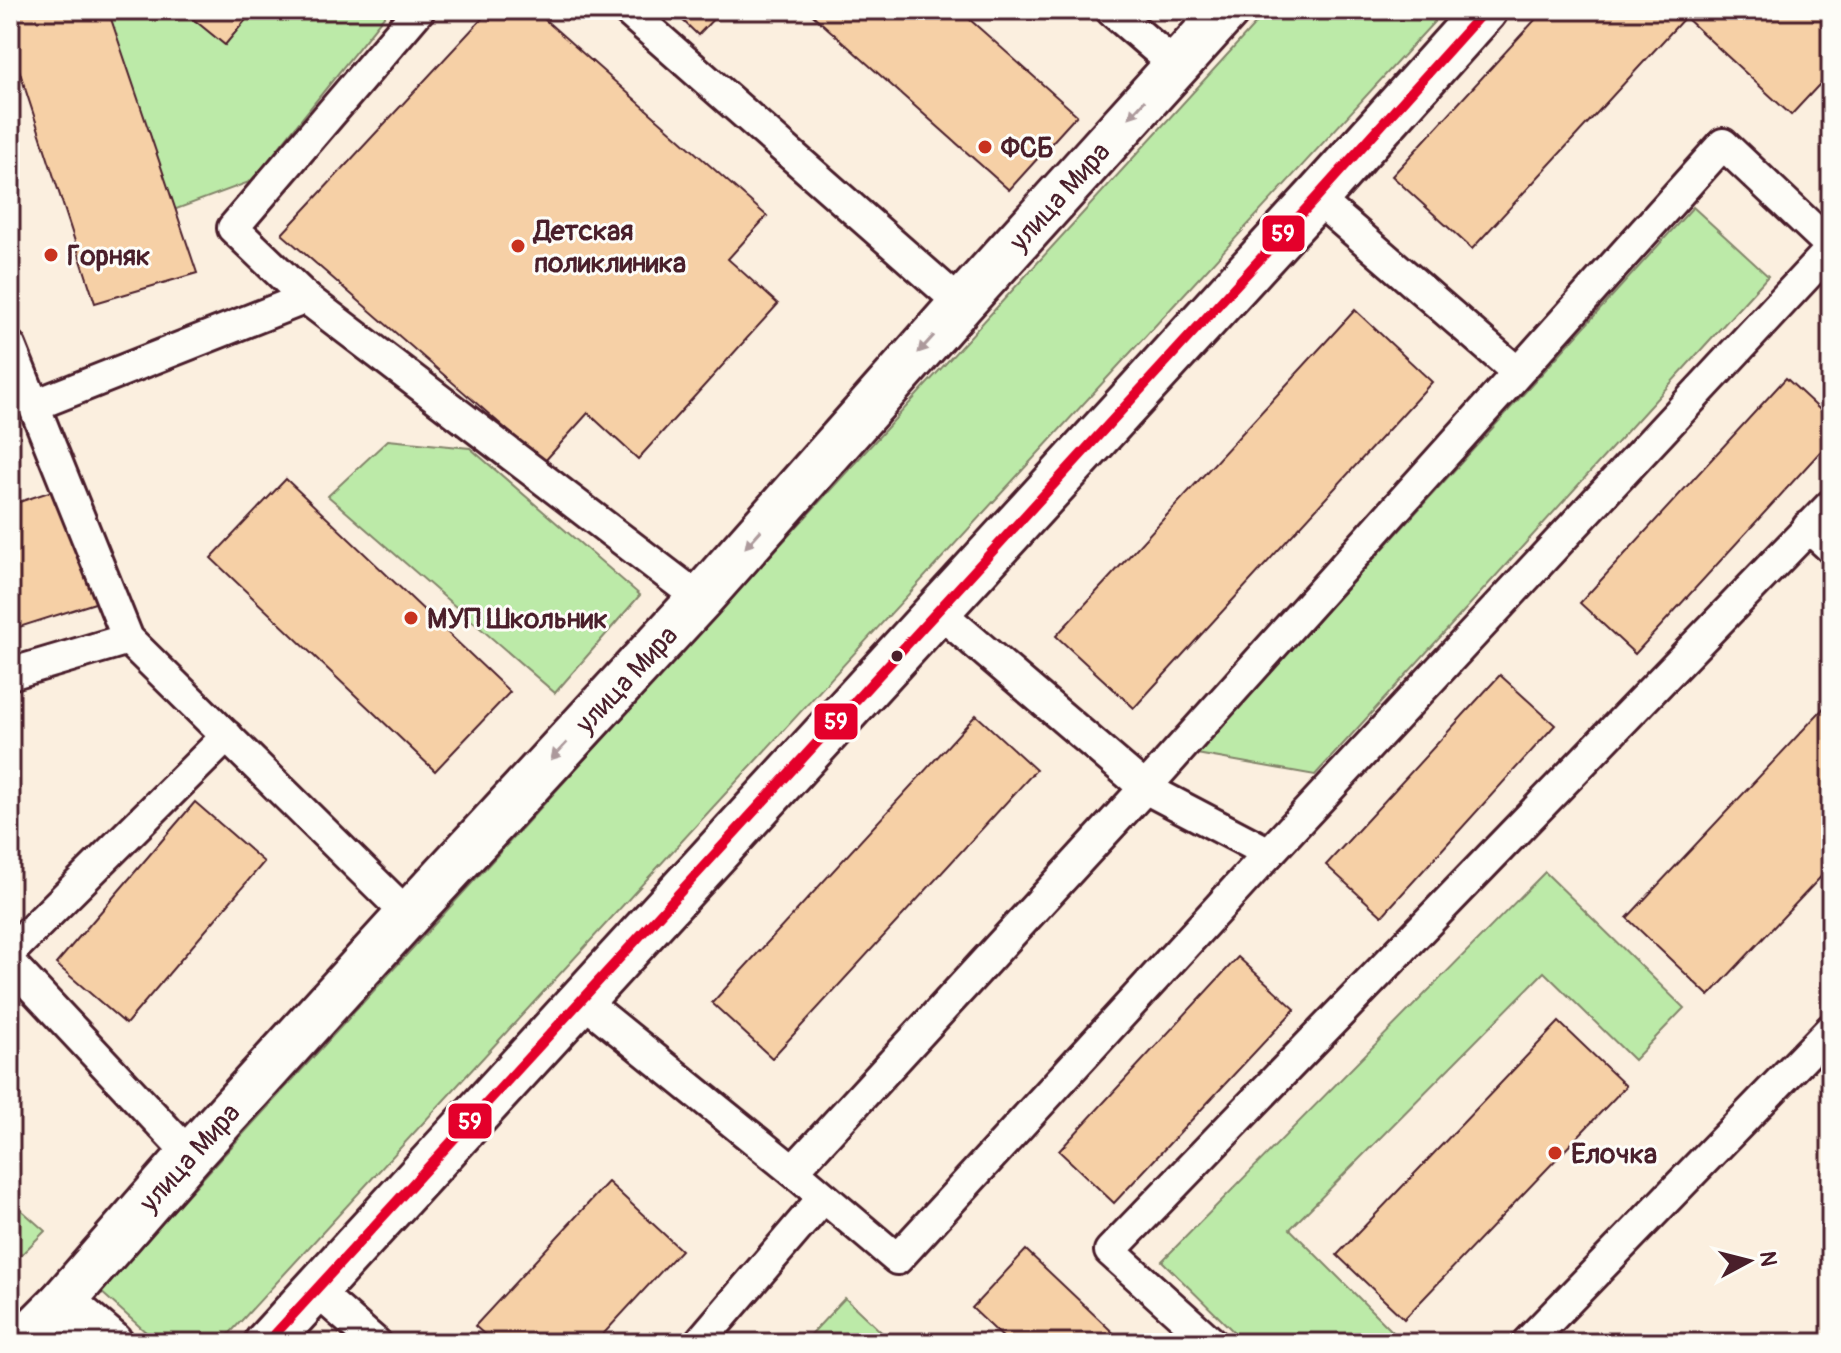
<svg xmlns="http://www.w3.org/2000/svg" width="1841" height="1353" font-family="Pangolin,sans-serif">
  <rect width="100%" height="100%" fill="#fbefdf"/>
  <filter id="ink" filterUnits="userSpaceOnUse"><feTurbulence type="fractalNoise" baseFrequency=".0125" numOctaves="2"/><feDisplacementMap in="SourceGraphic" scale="16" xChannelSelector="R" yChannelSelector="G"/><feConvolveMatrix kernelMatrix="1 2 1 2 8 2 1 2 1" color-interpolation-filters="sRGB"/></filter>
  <g filter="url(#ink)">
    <g fill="#bceaa8" stroke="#83846a" stroke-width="2">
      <polygon points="60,10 389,10 252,181 144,221"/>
      <polygon points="1268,10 1445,10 221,1343 158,1343 100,1291"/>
      <polygon points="1693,207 1768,276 1315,775 1197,754"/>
      <polygon points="388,440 470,448 640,595 555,693 328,496"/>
      <polygon points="1545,872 1684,1008 1634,1060 1544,972 1290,1229 1404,1343 1245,1343 1162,1261"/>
      <polygon points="10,1200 45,1231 10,1266"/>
      <polygon points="845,1298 893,1343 803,1343"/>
    </g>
    <g fill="#f6d0a6" stroke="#4a1f2b" stroke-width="2">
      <polygon points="10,10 108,10 197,273 95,303 10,42"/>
      <polygon points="182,10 254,10 225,45"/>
      <polygon points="490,10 534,10 767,216 728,259 778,304 638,459 588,413 544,462 282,234"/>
      <polygon points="672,10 722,10 698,35"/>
      <polygon points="807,10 959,10 1077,115 1009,190"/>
      <polygon points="1544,10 1831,10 1831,72 1791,115 1685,17 1472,249 1392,176"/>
      <polygon points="1355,310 1432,382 1134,708 1056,636"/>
      <polygon points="1786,378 1831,420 1831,440 1635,654 1580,603"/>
      <polygon points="286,479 510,692 435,771 211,558"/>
      <polygon points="61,488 98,602 10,630 10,505"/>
      <polygon points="1500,675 1555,725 1382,916 1326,865"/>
      <polygon points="1831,700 1831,866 1709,996 1627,918"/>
      <polygon points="976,715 1036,770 772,1058 712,1003"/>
      <polygon points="195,802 264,862 126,1024 56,964"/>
      <polygon points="1238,957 1295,1009 1114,1203 1059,1151"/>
      <polygon points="1559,1022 1626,1086 1404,1319 1337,1255"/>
      <polygon points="608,1182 681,1250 595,1343 494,1343 475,1326"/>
      <polygon points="1026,1250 1124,1343 1009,1343 972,1308"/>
    </g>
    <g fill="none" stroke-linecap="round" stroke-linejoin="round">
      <g stroke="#4a1f2b" stroke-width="36">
        <g id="lane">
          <polyline points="627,10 961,304"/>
          <polyline points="1111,10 1176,66"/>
          <polyline points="1316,198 1517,372"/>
          <polyline points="306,298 700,599"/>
          <polyline points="10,346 128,639 408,915"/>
          <polyline points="35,405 306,298 233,228 419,10"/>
          <polyline points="1808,527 1831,548"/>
          <polyline points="938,611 1145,788 1269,853"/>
          <polyline points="10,674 128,639"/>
          <polyline points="10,952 227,736"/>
          <polyline points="10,963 190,1155"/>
          <polyline points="582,1000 793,1171 897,1259 1269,853 1831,249"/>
          <polyline points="793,1171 1145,788 1723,144 1831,246"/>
          <polyline points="315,1290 376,1343"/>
          <polyline points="699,1343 823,1198"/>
          <polyline points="1212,1343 1110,1251 1831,505"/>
          <polyline points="1527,1343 1831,1029"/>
        </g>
      </g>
      <g stroke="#4a1f2b" stroke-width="50">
        <g id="secondary">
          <polyline points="62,1302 110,1343"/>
          <polyline points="21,1343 62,1302 190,1155 408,915 700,599 961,304 1227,10"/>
          <polyline points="267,1343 1316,198 1485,10"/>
        </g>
      </g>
      <use href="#lane" stroke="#fdfcf7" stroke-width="30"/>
      <use href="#secondary" stroke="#fdfcf7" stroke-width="44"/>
      <g stroke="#fdfcf7" stroke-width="16">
        <polyline id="bus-1" points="267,1343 1316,198 1485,10"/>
      </g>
      <use href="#bus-1" stroke="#e4002b" stroke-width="10"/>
    </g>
    <defs><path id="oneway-solid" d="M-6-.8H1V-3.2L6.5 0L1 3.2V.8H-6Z" transform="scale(2)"/></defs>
    <g fill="#ac999b">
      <use href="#oneway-solid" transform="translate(1137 109) rotate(132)"/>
      <use href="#oneway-solid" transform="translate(926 344) rotate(132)"/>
      <use href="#oneway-solid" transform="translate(753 539) rotate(132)"/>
      <use href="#oneway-solid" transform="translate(559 751) rotate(133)"/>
    </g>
  </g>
  <g fill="#c8321e" stroke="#fdfcf7" stroke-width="3">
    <circle cx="985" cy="147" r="8"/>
    <circle cx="518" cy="246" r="8"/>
    <circle cx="51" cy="255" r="8"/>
    <circle cx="411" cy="618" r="8"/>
    <circle cx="1555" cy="1153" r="8"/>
  </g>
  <circle fill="#4a1f2b" stroke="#fdfcf7" stroke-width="3" cx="897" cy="656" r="7"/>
  <g text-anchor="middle" stroke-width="6" stroke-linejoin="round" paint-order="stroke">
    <g font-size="28" font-weight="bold" fill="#4a1f2b" stroke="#fdfcf7" text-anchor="start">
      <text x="1001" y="157">ФСБ</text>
      <text x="534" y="240">Детская<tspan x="534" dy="32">поликлиника</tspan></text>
      <text x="67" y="265">Горняк</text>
      <text x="427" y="628">МУП Школьник</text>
      <text x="1571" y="1163">Елочка</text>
    </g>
    <g font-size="28" fill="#4a1f2b" stroke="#fdfcf7">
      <text transform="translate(1059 196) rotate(-48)" y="10">улица Мира</text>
      <text transform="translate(626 679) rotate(-47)" y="10">улица Мира</text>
      <text transform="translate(189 1157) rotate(-48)" y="10">улица Мира</text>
    </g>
  </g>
  <g stroke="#fdfcf7" stroke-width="3">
    <rect x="1261" y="214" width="45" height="39" rx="8" fill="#e4002b"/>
    <rect x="813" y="702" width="46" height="39" rx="8" fill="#e4002b"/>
    <rect x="447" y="1102" width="46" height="38" rx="8" fill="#e4002b"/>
  </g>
  <g font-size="22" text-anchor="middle" font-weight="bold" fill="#fff">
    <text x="1283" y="241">59</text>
    <text x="836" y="729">59</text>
    <text x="470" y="1129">59</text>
  </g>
  <rect width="1841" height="1353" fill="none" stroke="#fdfcf7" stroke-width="40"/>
  <rect x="20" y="20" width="1801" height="1313" fill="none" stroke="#4a1f2b" stroke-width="3" filter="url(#ink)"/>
  <g transform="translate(1749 1261) rotate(83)" stroke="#fdfcf7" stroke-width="6" paint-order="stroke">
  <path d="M0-6L14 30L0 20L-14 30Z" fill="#4a1f2b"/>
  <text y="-12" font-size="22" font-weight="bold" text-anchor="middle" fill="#4a1f2b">N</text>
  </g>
</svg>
